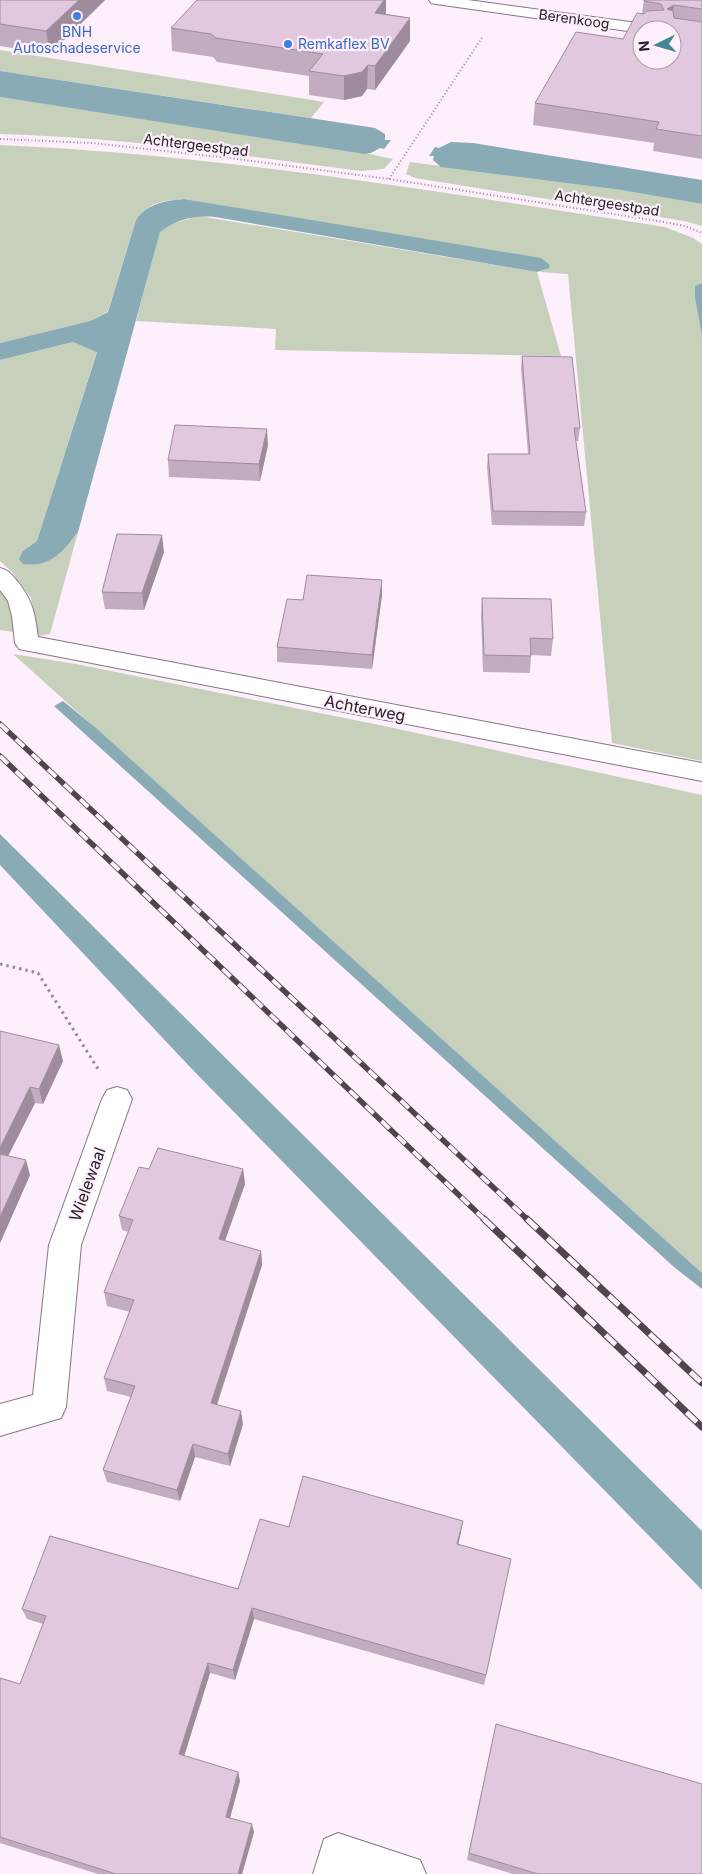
<svg xmlns="http://www.w3.org/2000/svg" width="702" height="1874" font-family="Inter,sans-serif">
  <rect width="100%" height="100%" fill="#feeffc"/>
  <g fill="#c7d0bb">
    <polygon points="0,50 306,99 324,102 311,118 0,71"/>
    <path d="M 0,97 L 365,153 L 393,159 L 384,169 L 361,171 C 241,155 121,137 0,134 Z"/>
    <path d="M 0,145 C 223,155 445,193 665,227 L 693,238 L 702,244 L 702,283 L 700,283 L 695,298 L 702,337 L 702,761 L 612,743 L 568,274 L 540,272 L 550,265 L 548,263 L 184,199 L 165,201 L 152,205 L 136,220 L 108,311 L 90,321 L 0,343 Z"/>
    <polygon points="410,162 621,190 702,204 702,226 684,221 415,178 406,174"/>
    <polygon points="199,216 537,272 561,356 275,350 276,329 136,321 160,231 171,224"/>
    <path d="M 73,342 L 97,351 L 37,541 L 23,551 L 23,564 C 50,568 63,552 78,532 L 50,634 L 39,636 L 31,598 L 12,572 L 0,561 L 0,360 Z"/>
    <polygon points="0,583 8,593 17,625 13,632 0,630"/>
    <polygon points="13,654 76,664 384,726 702,795 702,1273"/>
  </g>
  <g fill="#88abb6">
    <polygon points="0,71 375,128 385,134 385,140 391,140 384,149 380,148 371,153 365,154 0,97"/>
    <polygon points="451,142 473,143 702,180 702,204 621,190 441,167 433,160 434,156 429,156 435,147 439,148"/>
    <path d="M 184,199 L 541,258 L 550,265 L 549,268 L 537,272 L 215,217 C 194,215 177,219 160,232 L 78,532 C 63,552 50,568 23,564 L 19,559 L 23,551 L 37,541 L 97,352 L 73,342 L 0,360 L 0,343 L 90,321 L 108,312 L 136,220 C 148,203 165,201 184,199 Z"/>
    <polygon points="702,283 702,337 695,298 695,286"/>
    <polygon points="63,701 96,728 702,1273 702,1289 674,1267 54,706"/>
    <polygon points="0,834 702,1531 702,1590 190,1067 0,865"/>
  </g>
  <g fill="none" stroke-linecap="round" stroke-linejoin="round">
    <g stroke="#847782" stroke-width="2">
      <g id="minor">
        <polygon points="429,0 468,0 652,25 657,27 660,30 642,30 642,33 436,4 431,3"/>
        <path d="M 0,568 C 9,570 12,575 18,582 C 33,601 35,614 38,637 L 702,763 L 702,781 L 19,649 L 15,643 L 12,616 L 8,601 L 0,590 Z"/>
        <polygon points="117,1087 127,1090 132,1099 81,1245 66,1407 61,1418 0,1436 0,1404 33,1395 49,1245 102,1099 107,1090"/>
        <polygon points="338,1833 420,1860 426,1874 313,1874 324,1839"/>
      </g>
    </g>
    <g stroke="#978c95" stroke-width="2" stroke-dasharray="1 2.5" stroke-linecap="butt">
      <polyline points="0,139 92,143 229,158 389,179 664,222 685,226 702,233"/>
      <polyline points="389,179 483,36"/>
    </g>
    <polyline stroke="#978c95" stroke-width="3" stroke-dasharray="2.5 4" stroke-linecap="butt" points="0,964 38,973 98,1069"/>
    <use href="#minor" fill="#fff" fill-rule="evenodd"/>
    <g stroke="#4d464b" stroke-width="5.5">
      <g id="rail-far1">
        <polyline points="0,724 528,1220"/>
        <polyline points="0,756 485,1220"/>
      </g>
    </g>
    <g stroke="#4d464b" stroke-width="7">
      <g id="rail">
        <polyline points="484,1219 702,1427"/>
        <polyline points="527,1219 702,1383"/>
      </g>
    </g>
    <use href="#rail-far1" stroke="#feeffc" stroke-width="4" stroke-dasharray="11" stroke-linecap="butt"/>
    <use href="#rail" stroke="#feeffc" stroke-width="5" stroke-dasharray="14" stroke-linecap="butt"/>
  </g>
  <g fill="#c2acc0">
    <polygon points="0,0 105,0 50,54 0,46"/>
    <polygon points="644,0 702,0 702,159 653,151 654,143 533,125 535,103 623,39 642,13"/>
    <polygon points="386,14 410,18 410,41 375,90 367,89 362,96 344,100 309,95 309,76 217,62 213,57 172,51 171,28"/>
    <polygon points="522,356 580,428 578,441 576,441 586,512 584,526 492,525 487,467 488,454 528,454 521,369"/>
    <polygon points="268,445 260,481 169,477 168,460"/>
    <polygon points="164,552 144,610 105,609 102,592"/>
    <polygon points="382,580 382,595 372,669 277,662 277,647 303,600"/>
    <polygon points="482,598 553,639 551,656 531,655 530,673 483,672 481,615"/>
    <polygon points="0,1031 63,1061 43,1104 35,1103 8,1156 30,1175 0,1243"/>
    <polygon points="243,1169 245,1184 225,1241 261,1251 262,1265 217,1405 243,1424 230,1466 195,1457 180,1501 107,1482 103,1470 131,1397 107,1391 104,1378 130,1312 107,1306 104,1292 128,1232 122,1230 119,1216"/>
    <polygon points="289,1527 461,1532 458,1544 511,1559 484,1685 254,1619 235,1680 210,1673 184,1756 238,1772 240,1781 230,1818 254,1832 242,1874 98,1874 0,1843 0,1678 20,1684 43,1624 27,1619 22,1609 238,1589"/>
    <polygon points="496,1724 702,1874 513,1874 467,1860"/>
  </g>
  <g fill="#9e8c9c">
    <polygon points="79,0 105,0 50,54 46,31"/>
    <polygon points="384,0 386,0 386,21 375,13"/>
    <polygon points="674,5 671,26 667,9"/>
    <polygon points="410,18 410,41 375,90 375,66"/>
    <polygon points="368,65 367,89 362,96 344,100 344,76"/>
    <polygon points="267,429 268,445 260,481 259,464"/>
    <polygon points="162,535 164,552 144,610 142,593"/>
    <polygon points="382,580 382,595 372,669 372,655"/>
    <polygon points="59,1045 63,1061 43,1104 39,1089"/>
    <polygon points="30,1087 35,1103 2,1168 0,1161 0,1148"/>
    <polygon points="26,1160 30,1175 0,1243 0,1217"/>
    <polygon points="243,1169 245,1184 220,1254 219,1239"/>
    <polygon points="261,1251 262,1265 213,1416 211,1403"/>
    <polygon points="241,1411 243,1424 230,1466 228,1454"/>
    <polygon points="193,1444 195,1457 180,1501 177,1490"/>
    <polygon points="463,1521 461,1532 456,1555 457,1544"/>
    <polygon points="252,1608 254,1619 235,1680 233,1670"/>
    <polygon points="208,1663 210,1673 182,1763 179,1754"/>
    <polygon points="238,1772 240,1781 228,1825 226,1817"/>
    <polygon points="252,1824 254,1832 242,1874 238,1874"/>
  </g>
  <g fill="#e1c8df" stroke="#9e8c9c" fill-rule="evenodd">
    <polygon points="0,0 79,0 46,31 0,24"/>
    <polygon points="197,0 384,0 375,13 410,18 375,66 368,65 362,72 344,76 309,71 323,54 216,38 211,34 171,28"/>
    <path d="M 644,0 L 702,0 L 702,9 L 674,5 L 667,9 L 673,11 L 674,18 L 702,22 L 702,136 L 656,129 L 659,122 L 535,103 L 576,32 L 623,39 L 637,13 L 644,14 L 647,11 L 664,10 L 661,4 L 644,1 ZM 642,30 L 672,30 L 672,60 L 642,60 Z"/>
    <polygon points="522,356 572,357 580,428 574,428 586,512 493,511 488,454 530,454"/>
    <polygon points="175,425 267,429 259,464 168,460"/>
    <polygon points="117,534 162,535 142,593 102,592"/>
    <polygon points="307,575 382,580 372,655 277,647 287,599 303,600"/>
    <polygon points="482,598 551,599 553,639 530,638 531,656 484,655"/>
    <polygon points="0,1031 59,1045 39,1089 30,1087 0,1148"/>
    <polygon points="158,1148 243,1169 219,1239 261,1251 211,1403 241,1411 228,1454 193,1444 177,1490 103,1470 135,1386 104,1378 134,1300 104,1292 133,1220 119,1216 139,1167 149,1169"/>
    <polygon points="0,1154 26,1160 0,1217"/>
    <polygon points="303,1476 463,1521 457,1544 511,1559 486,1675 252,1608 233,1670 208,1663 179,1754 238,1772 226,1817 252,1824 238,1874 116,1874 0,1837 0,1678 20,1684 46,1616 22,1609 50,1536 238,1589 260,1519 289,1527"/>
    <polygon points="496,1724 702,1784 702,1874 538,1874 469,1853"/>
  </g>
  <g fill="#3f7fe0" stroke="#feeffc" stroke-width="2">
    <circle cx="77" cy="16" r="5"/>
    <circle cx="288" cy="44" r="5"/>
  </g>
  <g text-anchor="middle" stroke-width="4.5" stroke-linejoin="round" paint-order="stroke">
    <g font-size="14" fill="#262125" stroke="#feeffc">
      <text transform="translate(574 19) rotate(8)" y="5">Berenkoog</text>
      <text transform="translate(196 145) rotate(7)" y="5">Achtergeestpad</text>
      <text transform="translate(607 203) rotate(9)" y="5">Achtergeestpad</text>
    </g>
    <g font-size="14" fill="#366cbe" stroke="#feeffc">
      <text x="77" y="37">BNH<tspan x="77" dy="16">Autoschadeservice</tspan></text>
      <text x="298" y="49" text-anchor="start">Remkaflex BV</text>
    </g>
    <g font-size="16" fill="#262125" stroke="#feeffc">
      <text transform="translate(365 708) rotate(11)" y="6">Achterweg</text>
      <text transform="translate(87 1184) rotate(-70)" y="6">Wielewaal</text>
    </g>
  </g>
  <g transform="translate(657 45) rotate(265)"><circle r="24" fill="#feeffc" stroke="#a89da6"/>
  <path d="M0-4L9 19L0 12L-9 19Z" fill="#428993"/>
  <text y="-8" font-size="14" font-weight="bold" text-anchor="middle" fill="#262125">N</text>
  </g>
</svg>
